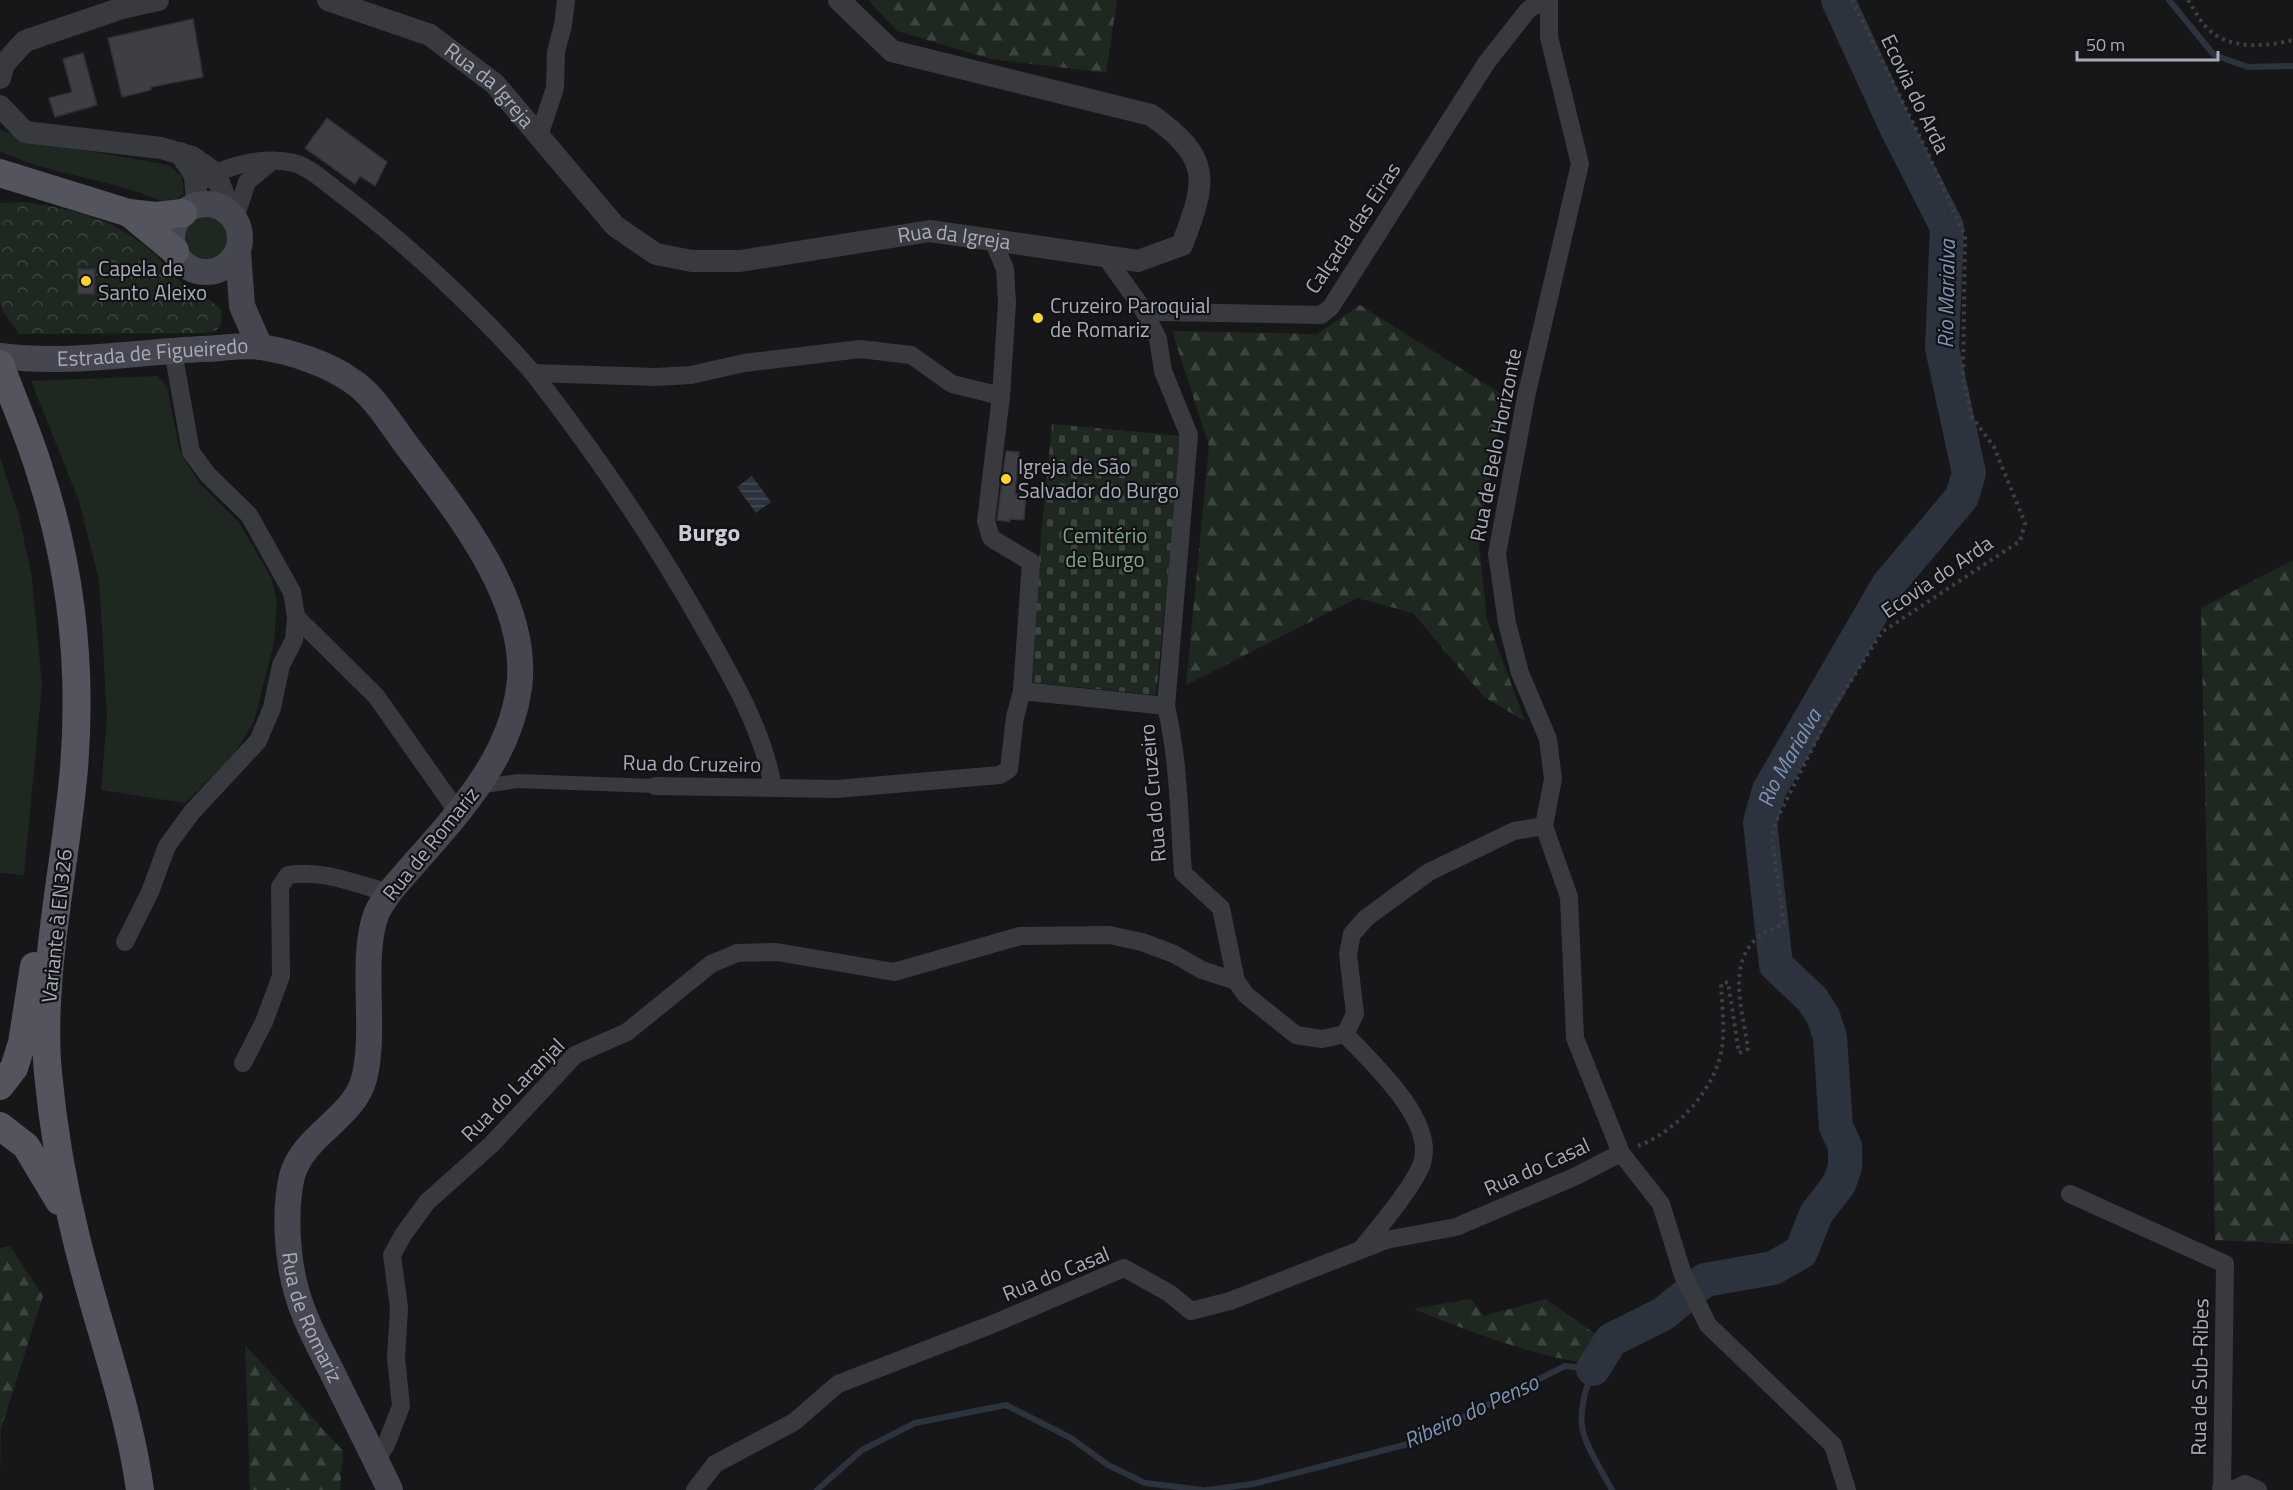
<svg xmlns="http://www.w3.org/2000/svg" width="2293" height="1490" font-family="'Titillium Web',sans-serif">
  <defs>
    <pattern id="forest-firs" width="22" height="20" patternUnits="userSpaceOnUse" patternTransform="scale(1.5)"><rect width="22" height="20" fill="#1e2821"/><path d="M5 1l3.5 6h-7zM16 11l3.5 6h-7z" fill="#3c443f"/></pattern>
    <pattern id="cemetery-stones" width="16" height="16" patternUnits="userSpaceOnUse" patternTransform="scale(1.5)"><rect width="16" height="16" fill="#1e2821"/><path d="M2 7V4a2 2 0 0 1 4 0v3zM10 15v-3a2 2 0 0 1 4 0v3z" fill="#3c443f"/></pattern>
    <pattern id="park-crowns" width="20" height="18" patternUnits="userSpaceOnUse" patternTransform="scale(1.5)"><rect width="20" height="18" fill="#1e2821"/><path d="M2 6a3 3 0 1 1 6 0M12 15a3 3 0 1 1 6 0" fill="none" stroke="#3c443f"/></pattern>
    <pattern id="water-rules" width="6" height="5" patternUnits="userSpaceOnUse" patternTransform="scale(1.5)"><rect width="6" height="5" fill="#2c333e"/><path d="M0 2.5h6" fill="none" stroke="#484e58"/></pattern>
  </defs>
  <rect width="100%" height="100%" fill="#171719"/>
  <g fill="#1e2821">
    <path d="M 0,129 L 27,140 L 168,165 L 182,177 L 184,193 L 172,204 C 157,200 143,193 128,189 C 85,176 41,171 0,151 Z"/>
    <circle cx="207" cy="237" r="23"/>
    <polygon points="158,376 167,387 180,452 200,484 239,523 271,577 277,602 274,643 254,721 233,756 185,803 101,790 107,716 99,580 79,501 31,381"/>
    <polygon points="0,457 19,516 32,578 42,685 24,875 0,873"/>
  </g>
  <g fill="url(#forest-firs)">
    <polygon points="868,0 1117,0 1106,73 991,59 897,31"/>
    <polygon points="1360,305 1506,397 1478,535 1487,619 1525,721 1484,697 1413,613 1357,598 1186,685 1209,446 1172,331 1317,334"/>
    <polygon points="2293,560 2293,1244 2215,1240 2201,608"/>
    <polygon points="10,1246 43,1296 1,1429 0,1477 0,1248"/>
    <path d="M 1471,1299 L 1484,1316 L 1546,1299 L 1601,1338 L 1589,1364 C 1528,1354 1471,1332 1413,1309 Z"/>
    <polygon points="245,1345 343,1451 340,1490 250,1490"/>
  </g>
  <polygon fill="url(#cemetery-stones)" points="1052,424 1182,436 1156,695 1027,682"/>
  <path fill="url(#park-crowns)" d="M 25,202 C 71,209 116,219 151,251 C 163,261 171,275 184,284 C 197,293 210,298 221,310 L 222,322 L 217,330 L 207,333 L 19,334 L 3,312 L 0,303 L 0,203 Z"/>
  <polygon fill="url(#water-rules)" points="752,476 771,502 756,513 737,487"/>
  <g fill="none" stroke-linecap="round" stroke-linejoin="round">
    <g stroke="#2c333e" stroke-width="6">
      <polyline points="2169,0 2214,55 2248,67 2293,66"/>
      <polyline points="817,1490 862,1450 915,1423 1006,1405 1071,1438 1108,1465 1145,1483 1203,1490"/>
      <path d="M 1207,1490 L 1253,1484 L 1412,1443 L 1565,1366 L 1593,1369 C 1570,1429 1584,1438 1612,1490"/>
    </g>
    <path stroke="#2c333e" stroke-width="34" id="s1" d="M 1593,1369 L 1611,1340 L 1663,1314 L 1705,1280 L 1773,1268 L 1801,1252 L 1816,1214 L 1839,1184 L 1845,1167 L 1845,1146 L 1836,1127 L 1830,1037 L 1823,1016 L 1812,999 L 1776,965 L 1760,822 L 1769,790 L 1888,585 L 1962,497 L 1969,473 L 1942,348 L 1947,227 L 1896,127 L 1838,0"/>
  </g>
  <g fill="#3e3f44" stroke="#313135" stroke-width="1.5">
    <polygon points="193,19 203,77 151,87 151,90 122,97 108,38"/>
    <polygon points="83,53 97,105 55,117 49,98 72,92 63,59"/>
    <polygon points="327,118 387,162 375,186 360,176 355,184 305,148"/>
    <polygon points="78,269 95,269 94,294 78,294"/>
    <polygon points="1006,451 1019,452 1015,494 1026,495 1024,520 1010,519 1010,522 997,520"/>
  </g>
  <g fill="none" stroke-linecap="round" stroke-linejoin="round">
    <g stroke="#3d3f46" stroke-width="4" stroke-dasharray="3 4.5" stroke-linecap="butt">
      <path d="M 2188,0 C 2194,9 2199,20 2207,28 C 2228,50 2266,47 2293,40"/>
      <path d="M 1638,1146 C 1678,1131 1721,1084 1723,1039 C 1724,1021 1722,1002 1721,984 L 1728,982 L 1739,1053 L 1748,1049 C 1744,1017 1728,971 1752,943 C 1760,934 1772,929 1784,924 L 1772,839 L 1775,823 L 1829,715 L 1882,632 L 2020,541 L 2025,523 L 1994,447 L 1972,417 L 1963,379 L 1965,236 L 1926,149 L 1852,0"/>
    </g>
    <polyline stroke="#393a40" stroke-width="14" points="478,787 518,781 655,786"/>
    <g stroke="#393a40" stroke-width="18">
      <polyline points="1549,0 1549,37 1580,164 1526,397 1497,554 1507,623 1520,673 1548,739 1553,779 1544,826 1569,897 1575,1038 1621,1153 1661,1204 1683,1275 1708,1325 1833,1445 1847,1490"/>
      <polyline points="539,136 555,88 556,52 563,25 566,0"/>
      <path d="M 206,179 C 230,164 266,156 294,163 C 309,167 324,181 336,190 C 404,241 477,309 533,373 L 656,377 L 691,375 L 744,363 L 860,349 L 911,355 L 952,384 L 1001,396"/>
      <polyline points="235,218 247,182 272,161"/>
      <polyline points="1105,256 1143,309 1162,312 1321,315 1331,307 1487,62 1528,10 1543,0"/>
      <path d="M 1143,309 L 1158,339 L 1163,371 L 1189,435 L 1166,706 C 1179,761 1179,817 1183,873 L 1221,908 L 1236,981 L 1246,995 L 1296,1035 L 1322,1039 L 1345,1034 L 1355,1014 L 1348,954 L 1352,934 L 1366,918 L 1429,872 L 1514,831 L 1544,826"/>
      <path d="M 533,373 C 597,455 654,539 705,630 C 733,679 763,731 773,787"/>
      <polyline points="296,617 376,696 457,811"/>
      <polyline points="1022,691 1166,706"/>
      <polyline points="655,786 836,789 1000,775 1009,769 1015,717 1022,691 1031,562 991,538 986,521 1001,396 1007,303 1005,269 993,240"/>
      <polyline points="125,942 150,892 167,846 192,812 258,741 272,708 281,665 294,640 296,617 292,592 249,515 208,475 191,452 173,351"/>
      <path d="M 1345,1034 C 1372,1063 1439,1123 1421,1166 C 1412,1188 1378,1229 1362,1248"/>
      <path d="M 243,1063 L 264,1022 L 281,976 L 280,887 L 288,875 C 322,869 356,884 389,893"/>
      <polyline points="2070,1194 2225,1264 2222,1490"/>
      <polyline points="376,1461 386,1445 401,1406 396,1358 399,1308 392,1255 403,1235 427,1202 492,1144 575,1055 627,1032 711,964 737,953 777,952 894,972 1020,936 1109,935 1142,942 1174,954 1202,970 1236,981"/>
      <polyline points="2221,1488 2233,1490 2245,1484 2258,1490"/>
      <polyline points="695,1490 715,1464 794,1422 838,1384 993,1324 1124,1268 1169,1293 1191,1311 1230,1301 1386,1240 1456,1227 1574,1177 1621,1153"/>
    </g>
    <g stroke="#393a40" stroke-width="22">
      <path id="s2" d="M 328,0 L 430,35 L 495,84 L 615,226 L 656,254 L 692,261 L 740,261 L 930,231 L 1138,261 L 1182,245 C 1207,180 1212,158 1151,115 L 892,51 L 839,0"/>
      <polyline points="0,78 4,64 25,41 122,8 158,0"/>
      <polyline points="0,106 25,132 161,148 192,157 215,173 225,198 225,208"/>
      <polyline points="180,153 195,175 197,205"/>
    </g>
    <g stroke="#45464f" stroke-width="26">
      <circle cx="206" cy="238" r="34"/>
      <polyline points="238,252 242,306 260,347"/>
      <path id="s3" d="M 0,356 C 67,365 135,352 203,349 C 221,349 243,344 261,347 C 291,352 327,363 352,381 C 375,396 391,425 408,447 C 456,511 531,602 519,688 C 508,771 440,831 389,893 C 385,899 380,906 377,912 C 359,958 377,1029 364,1079 C 353,1119 303,1135 292,1176 C 284,1210 287,1260 297,1293 C 305,1321 319,1346 332,1372 C 351,1411 371,1450 390,1490"/>
    </g>
    <g stroke="#53545e" stroke-width="28">
      <polyline points="0,173 129,213 156,216 183,213"/>
      <polyline points="129,213 175,251"/>
      <path d="M 0,364 C 13,400 29,435 40,472 C 71,567 82,669 74,768 C 66,865 39,977 48,1073 C 53,1127 62,1180 75,1233 C 95,1319 128,1402 140,1490"/>
      <polyline points="0,1086 14,1068 22,1043 34,966"/>
      <polyline points="0,1126 26,1146 59,1201"/>
    </g>
  </g>
  <g fill="#ffd529" stroke="#121214" stroke-width="2">
    <circle cx="86" cy="281" r="6"/>
    <circle cx="1038" cy="318" r="6"/>
    <circle cx="1006" cy="479" r="6"/>
  </g>
  <g text-anchor="middle" stroke-width="4.5" stroke-linejoin="round" paint-order="stroke">
    <g font-size="21" fill="#a8abba" stroke="#121214">
      <text dy="7" stroke="none"><textPath href="#s2" startOffset="186">Rua da Igreja</textPath></text>
      <text transform="translate(1915 94) rotate(64)" y="7">Ecovia do Arda</text>
      <text transform="translate(1353 228) rotate(-56)" y="7">Calçada das Eiras</text>
      <text dy="7" stroke="none"><textPath href="#s2" startOffset="726">Rua da Igreja</textPath></text>
      <text dy="7" stroke="none"><textPath href="#s3" startOffset="153">Estrada de Figueiredo</textPath></text>
      <text transform="translate(1496 445) rotate(-79)" y="7">Rua de Belo Horizonte</text>
      <text transform="translate(1937 577) rotate(-34)" y="7">Ecovia do Arda</text>
      <text transform="translate(692 764) rotate(1)" y="7">Rua do Cruzeiro</text>
      <text transform="translate(1153 793) rotate(-95)" y="7">Rua do Cruzeiro</text>
      <text transform="translate(431 844) rotate(-51)" y="7">Rua de Romariz</text>
      <text transform="translate(57 926) rotate(-84)" y="7">Variante à EN326</text>
      <text transform="translate(513 1090) rotate(-45)" y="7">Rua do Laranjal</text>
      <text transform="translate(1537 1167) rotate(-24)" y="7">Rua do Casal</text>
      <text transform="translate(1056 1274) rotate(-22)" y="7">Rua do Casal</text>
      <text dy="7" stroke="none"><textPath href="#s3" startOffset="1424">Rua de Romariz</textPath></text>
      <text transform="translate(2200 1377) rotate(-89)" y="7">Rua de Sub-Ribes</text>
    </g>
    <g font-size="21" fill="#a8abba" stroke="#121214" text-anchor="start">
      <text x="98" y="276">Capela de<tspan x="98" dy="24">Santo Aleixo</tspan></text>
      <text x="1050" y="313">Cruzeiro Paroquial<tspan x="1050" dy="24">de Romariz</tspan></text>
      <text x="1018" y="474">Igreja de São<tspan x="1018" dy="24">Salvador do Burgo</tspan></text>
    </g>
    <g font-size="21" fill="#7ea686" stroke="#121214">
      <text x="1105" y="543">Cemitério<tspan x="1105" dy="24">de Burgo</tspan></text>
    </g>
    <g font-size="22" font-style="italic" fill="#7c94b7" stroke="#121214">
      <text transform="translate(1946 294) rotate(-89)" y="8">Rio Marialva</text>
      <text dy="8" stroke="none"><textPath href="#s1" startOffset="783">Rio Marialva</textPath></text>
      <text transform="translate(1471 1411) rotate(-25)" y="8">Ribeiro do Penso</text>
    </g>
    <g font-size="24" font-weight="bold" fill="#c9cbd6" stroke="#121214">
      <text x="709" y="541">Burgo</text>
    </g>
  </g>
  <path d="M2077 51v9h141v-9" fill="none" stroke="#a8abba" stroke-width="3"/>
  <text x="2086" y="51" font-size="18" fill="#a8abba" stroke="#121214" stroke-width="4.5" paint-order="stroke">50 m</text>
</svg>
